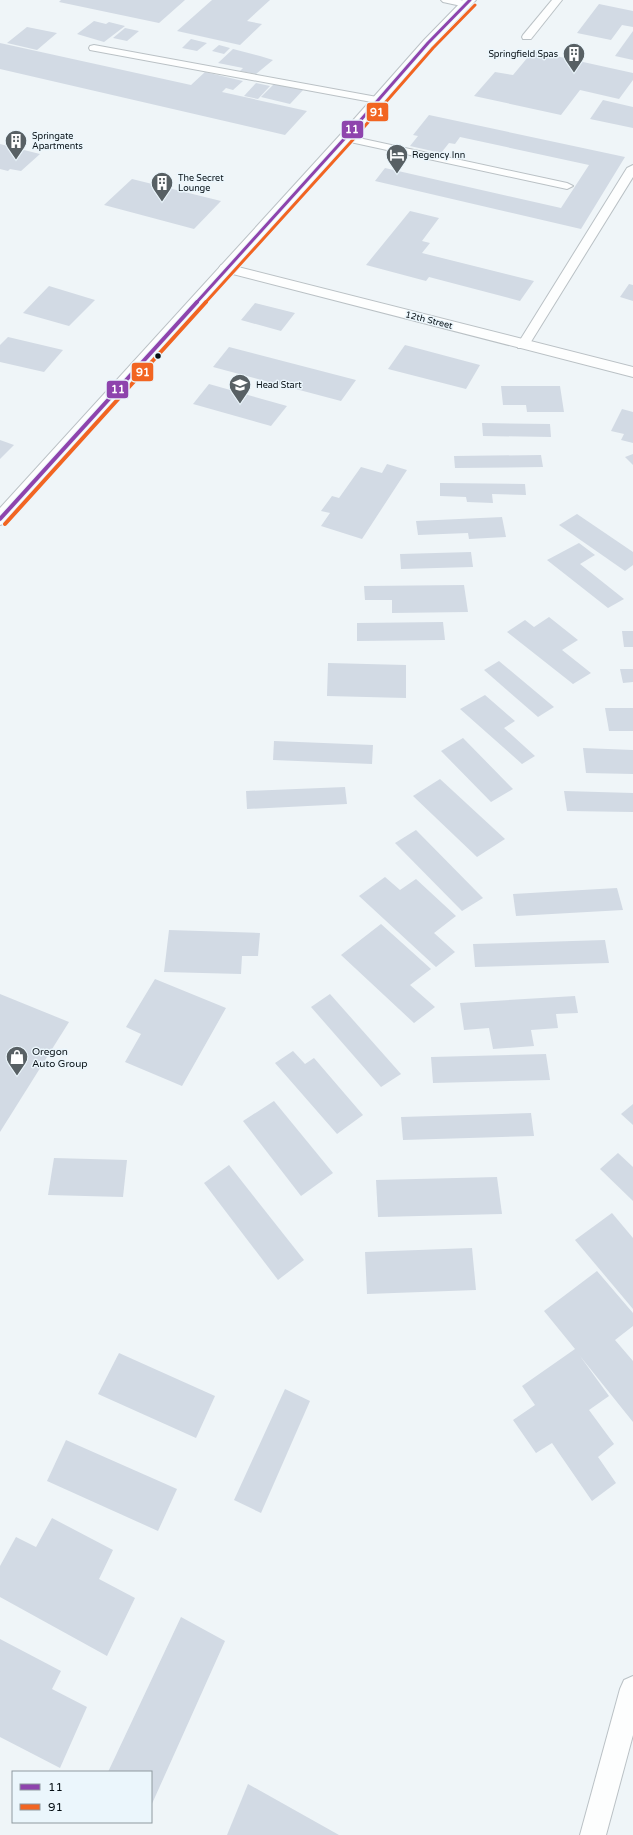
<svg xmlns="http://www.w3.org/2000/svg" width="633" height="1835" font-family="'Varela Round',sans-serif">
  <rect width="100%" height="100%" fill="#eff5f8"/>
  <g fill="#d2dae4">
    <polygon points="61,0 185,0 159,23 59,2"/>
    <polygon points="212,0 270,0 247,21 262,24 240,45 177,31"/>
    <polygon points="599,4 633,11 633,27 622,25 611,40 577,33"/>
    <polygon points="94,21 106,24 109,22 125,26 104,42 77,34"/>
    <polygon points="27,27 57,33 37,50 7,43"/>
    <polygon points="125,28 139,31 127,41 113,38"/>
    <polygon points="633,31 633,60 615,56"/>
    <polygon points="191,39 207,43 197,51 182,48"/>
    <polygon points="0,43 191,85 205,72 243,81 233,90 226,88 222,92 307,111 285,135 0,69"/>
    <polygon points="219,45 230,48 224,54 212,51"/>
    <polygon points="233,49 260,56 273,60 256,74 240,71 243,68 218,63"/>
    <polygon points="533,51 633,73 633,80 619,99 580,90 561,115 474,96 495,72 513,75"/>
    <polygon points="256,83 270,86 258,99 244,96"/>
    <polygon points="275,83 304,89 290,104 261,97"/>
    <polygon points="603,100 633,107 633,128 590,119"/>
    <polygon points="429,115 625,157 581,229 375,181 385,168 561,208 589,165 460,137 455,144 449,143 441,153 410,146 418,136 413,135"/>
    <polygon points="0,144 40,154 21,171 10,169 8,171 0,169"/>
    <polygon points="132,179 221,201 194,229 104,205"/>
    <polygon points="410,211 439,218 422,241 430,243 422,253 534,281 520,301 429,277 426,281 366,265"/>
    <polygon points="629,284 633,285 633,301 620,297"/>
    <polygon points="49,286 95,300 69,326 23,313"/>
    <polygon points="255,303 295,313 281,331 241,320"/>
    <polygon points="8,337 63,350 44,372 0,362 0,345"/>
    <polygon points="405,345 480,365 466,389 388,369"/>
    <polygon points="229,347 356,380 341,401 213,367"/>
    <polygon points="209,384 287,406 271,426 193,404"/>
    <polygon points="501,386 560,386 564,412 527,412 526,405 503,405"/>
    <polygon points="622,409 633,412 633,443 621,440 624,434 611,431"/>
    <polygon points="482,423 550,424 551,437 483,436"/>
    <polygon points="0,440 14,445 0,459"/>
    <polygon points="633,454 633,465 625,457"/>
    <polygon points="541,455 543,467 455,468 454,456"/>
    <polygon points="387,464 407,470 362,539 321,526 330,513 321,511 332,496 339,498 361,467 382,473"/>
    <polygon points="440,483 525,484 526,495 492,494 493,503 467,502 466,497 440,496"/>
    <polygon points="577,514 633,552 633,565 625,571 559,525"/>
    <polygon points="502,517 506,537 469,539 468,533 418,535 416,521"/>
    <polygon points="579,543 595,555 580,564 624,599 608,608 547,560"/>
    <polygon points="471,552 473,567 401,569 400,554"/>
    <polygon points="464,585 468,612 392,613 392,600 365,600 364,586"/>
    <polygon points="549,617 578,640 562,650 591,673 573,684 507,632 525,620 534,627"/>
    <polygon points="443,622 445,640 357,641 357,623"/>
    <polygon points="622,631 633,631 633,647 624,647"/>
    <polygon points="499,661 554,707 538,717 484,670"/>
    <polygon points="328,663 406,665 406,698 327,696"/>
    <polygon points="620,669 633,669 633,682 623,683"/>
    <polygon points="485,695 515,721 504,728 535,756 522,764 460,709"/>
    <polygon points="605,708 633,708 633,731 609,731"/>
    <polygon points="463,738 513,789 491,802 441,751"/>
    <polygon points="274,741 373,745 372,764 273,760"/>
    <polygon points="583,748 633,750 633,774 586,773"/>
    <polygon points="440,779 505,839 477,857 413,796"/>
    <polygon points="345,787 347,804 247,809 246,791"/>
    <polygon points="564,791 633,793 633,812 567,811"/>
    <polygon points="416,830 483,898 462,911 395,843"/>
    <polygon points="385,877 400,890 416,879 456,916 434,933 455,952 436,967 359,896"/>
    <polygon points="617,888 623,910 516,916 513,894"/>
    <polygon points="381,924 431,969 410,985 435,1007 414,1023 341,955"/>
    <polygon points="169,930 260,933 258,956 242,956 241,974 164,972"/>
    <polygon points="605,940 609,963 475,967 473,944"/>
    <polygon points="155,979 226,1008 182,1086 125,1062 141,1034 126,1027"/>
    <polygon points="0,994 69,1022 0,1132"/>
    <polygon points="330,994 401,1074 381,1087 311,1007"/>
    <polygon points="575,996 578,1013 556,1014 558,1028 531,1030 534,1046 493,1049 489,1028 464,1030 460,1003"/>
    <polygon points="293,1051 305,1064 314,1058 363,1115 337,1134 275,1063"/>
    <polygon points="546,1054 550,1080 433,1083 431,1057"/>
    <polygon points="274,1101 333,1173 301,1196 243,1121"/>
    <polygon points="633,1104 633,1125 621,1114"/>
    <polygon points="531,1113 534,1136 403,1140 401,1117"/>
    <polygon points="618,1153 633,1167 633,1201 600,1169"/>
    <polygon points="54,1158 127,1160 123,1197 48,1195"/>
    <polygon points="229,1165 304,1260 278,1280 204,1183"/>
    <polygon points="497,1177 502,1214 378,1217 376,1180"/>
    <polygon points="612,1213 633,1238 633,1309 575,1240"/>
    <polygon points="472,1248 476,1290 367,1294 365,1252"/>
    <polygon points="597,1271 633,1313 633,1326 615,1340 633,1361 633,1422 580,1356 609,1396 589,1410 614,1444 598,1457 616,1483 592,1501 552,1443 536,1453 513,1420 535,1405 522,1386 575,1349 544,1311"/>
    <polygon points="119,1353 215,1396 196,1438 98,1394"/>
    <polygon points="285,1389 310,1401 261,1513 234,1500"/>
    <polygon points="66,1440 177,1489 158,1531 47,1481"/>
    <polygon points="52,1518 113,1550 99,1579 135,1598 107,1656 0,1597 0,1566 16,1537 36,1547"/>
    <polygon points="181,1617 225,1641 151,1806 151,1772 108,1772"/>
    <polygon points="0,1639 61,1671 52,1689 87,1707 60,1768 0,1737"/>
    <polygon points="248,1784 339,1835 227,1835"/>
  </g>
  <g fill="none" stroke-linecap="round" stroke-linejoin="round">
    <g stroke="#bac1c5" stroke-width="2">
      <g id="lane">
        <polygon points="441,0 460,0 469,2 471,4 466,7 443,2"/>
        <polygon points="552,0 562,0 531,39 523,39 522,37 523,35"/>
        <polygon points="94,45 377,97 382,100 377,103 90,50 89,48 90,46"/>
        <polygon points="345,135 567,183 573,186 567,189 341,140 340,138"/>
        <polygon points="633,165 633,177 529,345 528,348 518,348 517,345 627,168"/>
        <polygon points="633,1676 633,1735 606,1835 580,1835 620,1689 624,1680"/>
      </g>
    </g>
    <g stroke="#bac1c5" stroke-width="2">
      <polygon id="street" points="226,264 633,367 633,377 221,271 219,268 221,265"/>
    </g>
    <g stroke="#bac1c5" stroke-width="2">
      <polygon id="primary" points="463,0 476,0 432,46 350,141 6,523 0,525 0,508 340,135 424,40"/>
    </g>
    <use href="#lane" fill="#fdfefe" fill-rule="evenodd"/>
    <use href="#street" fill="#fdfefe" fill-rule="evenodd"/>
    <use href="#primary" fill="#fdfefe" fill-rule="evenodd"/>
    <g stroke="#ebf6fc" stroke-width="5">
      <polyline id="bus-1-far1" points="196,303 345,138 428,43 470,0"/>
    </g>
    <g stroke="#ebf6fc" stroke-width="6">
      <polyline id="bus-1" points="0,519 197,302"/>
    </g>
    <g stroke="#ebf6fc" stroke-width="5">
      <polyline id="bus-2-far1" points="205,303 350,143 433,48 475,5"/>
    </g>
    <g stroke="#ebf6fc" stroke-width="6">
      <polyline id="bus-2" points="5,524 206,302"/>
    </g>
    <use href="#bus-1-far1" stroke="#8e44ad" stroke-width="3"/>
    <use href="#bus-1" stroke="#8e44ad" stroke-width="4"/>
    <use href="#bus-2-far1" stroke="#f26522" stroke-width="3"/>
    <use href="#bus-2" stroke="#f26522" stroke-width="4"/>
  </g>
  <defs>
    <g id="building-pin" transform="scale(1.15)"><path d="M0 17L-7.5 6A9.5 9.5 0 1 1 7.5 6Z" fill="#586064" stroke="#ebf6fc"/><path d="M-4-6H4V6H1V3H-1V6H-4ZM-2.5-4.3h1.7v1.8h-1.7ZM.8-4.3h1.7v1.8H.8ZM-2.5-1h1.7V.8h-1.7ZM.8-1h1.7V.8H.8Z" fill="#fff"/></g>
    <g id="hotel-pin" transform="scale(1.15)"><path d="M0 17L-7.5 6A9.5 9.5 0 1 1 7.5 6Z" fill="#586064" stroke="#ebf6fc"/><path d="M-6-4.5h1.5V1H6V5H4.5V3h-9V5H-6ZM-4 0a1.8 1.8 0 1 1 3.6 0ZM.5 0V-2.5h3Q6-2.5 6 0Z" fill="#fff"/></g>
    <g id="school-pin" transform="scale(1.15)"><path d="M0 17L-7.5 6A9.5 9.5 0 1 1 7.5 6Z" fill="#586064" stroke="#ebf6fc"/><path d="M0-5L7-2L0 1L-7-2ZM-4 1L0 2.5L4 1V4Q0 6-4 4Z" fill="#fff"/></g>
    <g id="shop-pin" transform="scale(1.15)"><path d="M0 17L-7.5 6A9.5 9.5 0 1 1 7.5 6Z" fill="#586064" stroke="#ebf6fc"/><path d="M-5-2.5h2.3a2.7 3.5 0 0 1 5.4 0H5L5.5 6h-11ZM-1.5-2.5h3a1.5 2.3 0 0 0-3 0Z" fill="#fff"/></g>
  </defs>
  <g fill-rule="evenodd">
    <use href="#building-pin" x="574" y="54"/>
    <use href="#building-pin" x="16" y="141"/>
    <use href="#hotel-pin" x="397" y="155"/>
    <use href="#building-pin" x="162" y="183"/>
    <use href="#school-pin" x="240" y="385"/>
    <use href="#shop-pin" x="17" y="1057"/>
  </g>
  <circle fill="#060f14" stroke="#ebf6fc" stroke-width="1.5" cx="158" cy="356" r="3.5"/>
  <g text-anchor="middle" stroke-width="3" stroke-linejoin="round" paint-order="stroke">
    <g font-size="9" fill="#060f14" stroke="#ebf6fc" text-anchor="start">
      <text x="558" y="57" text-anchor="end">Springfield Spas</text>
      <text x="32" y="139">Springate<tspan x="32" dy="10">Apartments</tspan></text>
      <text x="412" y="158">Regency Inn</text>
      <text x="178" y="181">The Secret<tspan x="178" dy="10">Lounge</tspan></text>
      <text x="256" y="388">Head Start</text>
    </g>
    <g font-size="9" fill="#060f14" stroke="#ebf6fc">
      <text transform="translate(429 320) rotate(14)" y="3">12th Street</text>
    </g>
    <g font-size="10" fill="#060f14" stroke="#ebf6fc" text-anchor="start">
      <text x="32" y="1055">Oregon<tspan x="32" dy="12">Auto Group</tspan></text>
    </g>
  </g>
  <g stroke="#ebf6fc" stroke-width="1.5">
    <rect x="366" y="102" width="23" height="20" rx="4" fill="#f26522"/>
    <rect x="341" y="120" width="23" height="19" rx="4" fill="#8e44ad"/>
    <rect x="131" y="362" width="23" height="20" rx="4" fill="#f26522"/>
    <rect x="106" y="380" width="23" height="19" rx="4" fill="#8e44ad"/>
  </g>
  <g font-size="11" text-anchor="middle" font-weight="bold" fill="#fff">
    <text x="377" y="116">91</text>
    <text x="352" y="133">11</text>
    <text x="143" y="376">91</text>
    <text x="118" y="393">11</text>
  </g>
  <rect x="12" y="1771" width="140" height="52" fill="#ebf6fc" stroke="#8f9a9f"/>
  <rect x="20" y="1784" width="20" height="6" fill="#8e44ad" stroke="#8f9a9f"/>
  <text x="48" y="1791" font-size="12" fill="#060f14">11</text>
  <rect x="20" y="1804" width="20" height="6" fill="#f26522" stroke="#8f9a9f"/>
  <text x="48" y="1811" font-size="12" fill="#060f14">91</text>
</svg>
